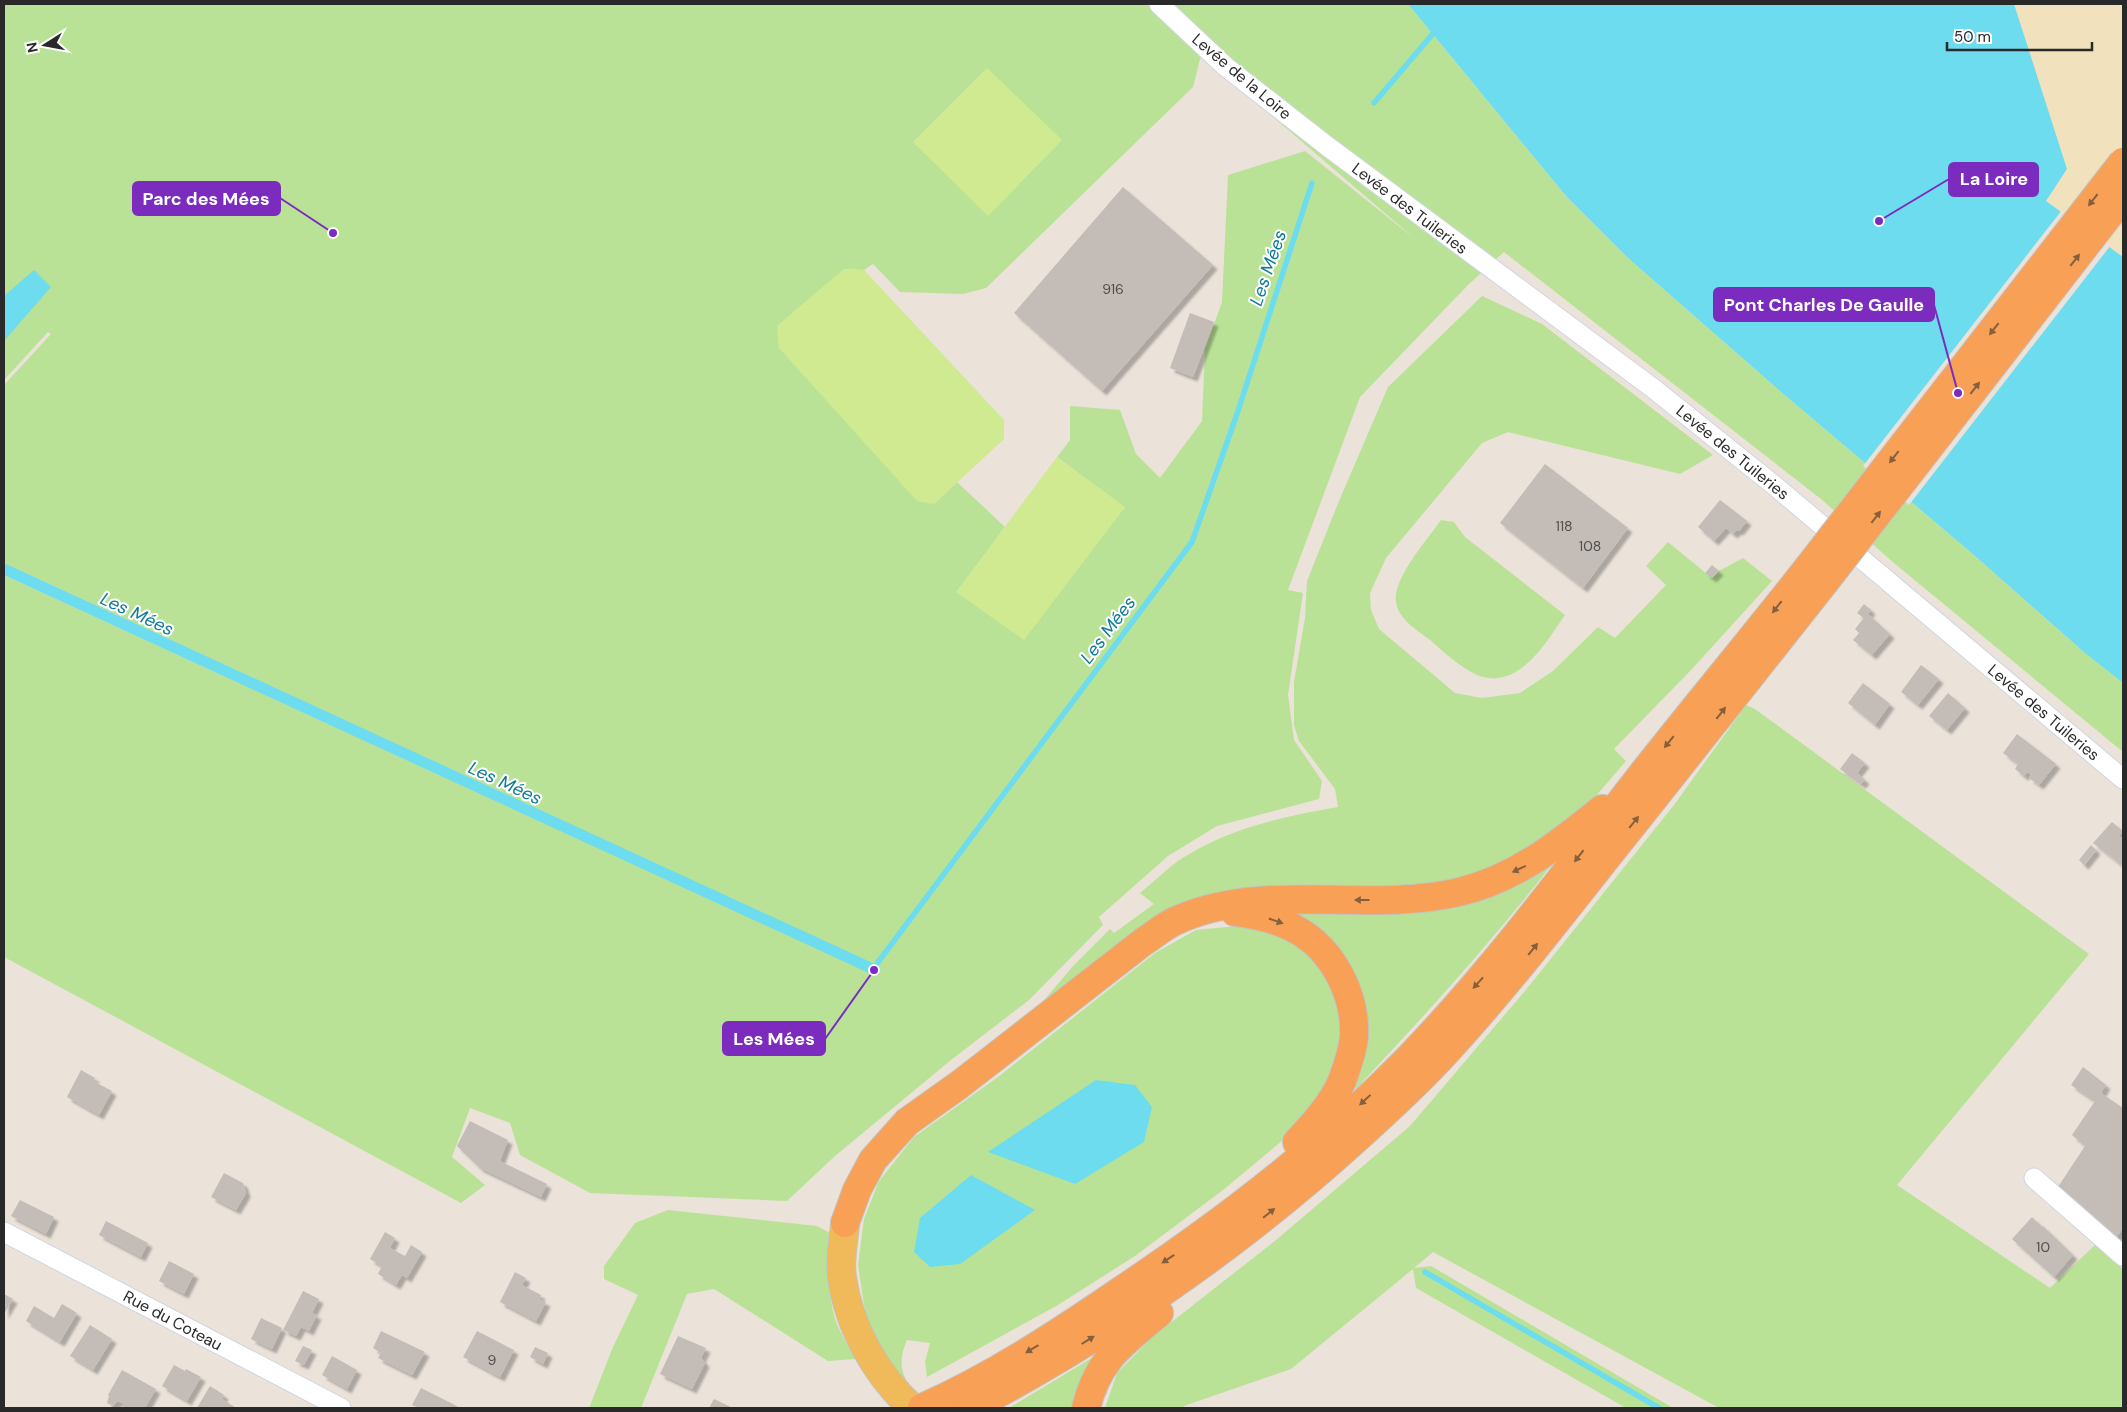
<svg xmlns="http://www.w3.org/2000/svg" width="2127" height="1412" font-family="'DM Sans',sans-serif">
  <defs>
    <filter id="shadow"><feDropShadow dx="4.5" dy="4.5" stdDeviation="1" flood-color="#0004"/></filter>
  </defs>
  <rect width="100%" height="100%" fill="#ebe2da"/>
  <g fill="#bae296" fill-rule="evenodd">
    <path d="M 4,4 L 1408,4 L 1566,196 L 1628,258 L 1781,392 L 1967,549 L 2085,653 L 2123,683 L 2123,752 L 1894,563 L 1821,499 L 1504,252 L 1468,285 L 1360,397 L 1288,590 L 1303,593 L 1288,695 L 1294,740 L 1322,781 L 1319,799 L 1217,826 L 1168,856 L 1099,917 L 1103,925 L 1029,1000 L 951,1060 L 835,1156 L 787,1201 L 590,1193 L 520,1155 L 510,1123 L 470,1108 L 452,1157 L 485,1185 L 461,1203 L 4,957 L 4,575 L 638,866 L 711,889 L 4,563 L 4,385 L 51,334 L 48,332 L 4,380 ZM 1201,55 L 1415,239 L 1305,151 L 1228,175 L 1222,302 L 1205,349 L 1202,421 L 1160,478 L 1136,454 L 1120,410 L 1070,406 L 1070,440 L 1057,457 L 1125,508 L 957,592 L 1005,527 L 957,482 L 934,504 L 844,269 L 864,270 L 873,264 L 900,292 L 963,294 L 986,288 L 1193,87 Z"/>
    <path d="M 1482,296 L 1542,324 L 1713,455 L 1680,474 L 1508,432 L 1482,443 L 1386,558 L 1370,593 L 1371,610 L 1379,629 L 1455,693 L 1482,698 L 1520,693 L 1553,671 L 1598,627 L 1615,638 L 1666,585 L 1646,566 L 1668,542 L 1712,578 L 1719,571 L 1743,558 L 1772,581 L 1692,669 L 1614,749 L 1626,761 L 1571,825 L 1454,888 L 1240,891 L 1040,1005 L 1073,966 L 1110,929 L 1114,933 L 1154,904 L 1140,893 C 1153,883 1165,870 1178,861 C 1225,829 1284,816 1338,807 L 1335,789 L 1299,741 L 1294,725 L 1294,682 L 1305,618 L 1307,581 L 1339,501 L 1388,387 Z"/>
    <path d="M 1441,520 L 1454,522 L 1465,537 L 1565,615 C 1547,641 1521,687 1483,677 C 1465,672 1444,652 1430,640 C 1417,630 1398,619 1396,602 C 1392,579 1428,539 1441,520 Z"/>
    <polygon points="1746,705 1755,709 2089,954 1897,1185 2050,1288 2095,1245 2123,1269 2123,1408 1719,1408 1433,1252 1414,1268 1431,1266 1673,1408 1626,1408 1416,1288 1413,1269 1291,1369 1184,1406 1183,1408 1105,1408 1117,1373 1150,1339 1276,1240 1410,1126 1525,991 1674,805"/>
    <path d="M 1559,855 C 1496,938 1426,1014 1355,1090 L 1364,1061 L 1367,1033 L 1284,911 L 1376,912 Z"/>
    <path d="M 1247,925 L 1281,933 L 1306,949 L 1340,997 L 1342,1065 L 1289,1135 L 1223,1190 L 1135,1256 L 1058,1305 L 927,1377 L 925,1362 L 930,1343 L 907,1340 C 899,1359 900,1369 909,1386 L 888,1361 L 866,1318 L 858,1265 L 864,1219 L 879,1181 L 914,1137 L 998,1077 L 1155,953 L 1196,930 Z"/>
    <path d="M 668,1210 L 817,1226 L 832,1234 C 829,1260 827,1300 837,1324 C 842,1336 849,1348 855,1359 L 828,1361 L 714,1289 L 687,1294 L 641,1408 L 589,1408 L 613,1347 L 638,1295 L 604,1279 L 604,1266 L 635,1223 Z"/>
    <polygon points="1100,1353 1081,1408 1009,1408"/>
  </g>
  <polygon fill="#f1e2bd" points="2014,4 2123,4 2123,257 2045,201"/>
  <g fill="#d0ea92">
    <polygon points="987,68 1062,140 988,216 913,142"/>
    <polygon points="844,269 864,270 1004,420 1004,439 934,504 917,501 779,348 777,326"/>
    <polygon points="1057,457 1125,507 1024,640 956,592"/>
  </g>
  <g fill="#6cdcee">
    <polygon points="1408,4 2014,4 2067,169 2046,201 2123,257 2123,683 2085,653 1967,549 1781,392 1628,258 1566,196"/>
    <polygon points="34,270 51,287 4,341 4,296"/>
    <polygon points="4,563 877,965 881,968 875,975 871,974 4,575"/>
    <polygon points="1096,1080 1135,1085 1152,1107 1144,1142 1075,1184 988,1152"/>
    <polygon points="971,1175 1035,1210 960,1264 930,1267 914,1252 920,1218"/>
  </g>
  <polygon fill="#ebe2da" points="2062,210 2111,245 1909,505 1863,466"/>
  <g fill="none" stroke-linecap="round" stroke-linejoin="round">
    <g stroke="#6cdcee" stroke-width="5.5">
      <polyline points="1374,103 1436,30"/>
      <polyline points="873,969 1192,542 1237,414 1312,183"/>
      <polyline points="1425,1272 1659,1408"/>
    </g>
  </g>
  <g fill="#c3bcb7" filter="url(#shadow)">
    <polygon points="1123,187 1213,265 1102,391 1014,313"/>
    <polygon points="1190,313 1214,322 1193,377 1170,368"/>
    <polygon points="1545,464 1628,528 1583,588 1500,523"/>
    <polygon points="1720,500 1747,521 1739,531 1737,530 1733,534 1726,528 1714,541 1698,527"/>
    <polygon points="1712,565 1719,571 1712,578 1705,573"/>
    <polygon points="1864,604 1871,610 1868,614 1890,634 1872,655 1853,640 1859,633 1855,629 1864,618 1857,613"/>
    <polygon points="1921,665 1939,679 1918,705 1901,692"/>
    <polygon points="1863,683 1890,704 1875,725 1848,703"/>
    <polygon points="1948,693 1965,708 1947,730 1929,716"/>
    <polygon points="2017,734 2056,764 2039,785 2029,778 2031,775 2028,772 2024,776 2015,769 2018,764 2003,753"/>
    <polygon points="1852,753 1865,763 1857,773 1865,780 1861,784 1840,769"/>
    <polygon points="2112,822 2123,831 2119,836 2123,839 2123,866 2093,843"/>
    <polygon points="2091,845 2096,850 2084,865 2079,860"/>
    <polygon points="2083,1067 2106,1085 2101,1093 2123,1108 2123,1228 2116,1238 2056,1190 2085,1146 2072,1135 2095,1101 2071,1085"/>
    <polygon points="81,1070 95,1078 93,1081 112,1091 99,1115 67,1097"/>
    <polygon points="470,1121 508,1140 500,1161 547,1184 541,1197 480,1168 457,1146"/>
    <polygon points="224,1173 243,1183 246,1193 236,1210 211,1197"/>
    <polygon points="20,1200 54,1217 46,1234 11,1216"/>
    <polygon points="2032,1217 2042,1227 2043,1226 2073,1255 2054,1277 2012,1239"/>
    <polygon points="106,1221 148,1243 141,1257 99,1235"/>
    <polygon points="385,1232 395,1238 390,1248 405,1256 411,1245 422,1252 407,1278 402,1275 396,1285 378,1274 382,1266 370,1259"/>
    <polygon points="169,1261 194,1274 184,1294 159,1281"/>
    <polygon points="515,1272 526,1278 522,1285 541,1295 539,1299 546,1302 536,1321 500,1302"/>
    <polygon points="303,1291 319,1299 312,1313 317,1315 309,1331 301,1327 296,1336 283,1330"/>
    <polygon points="4,1294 13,1299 4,1314"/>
    <polygon points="62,1304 77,1313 60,1342 26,1321 34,1306 54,1318"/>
    <polygon points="261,1318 282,1328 272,1349 251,1339"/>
    <polygon points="90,1325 112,1339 93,1370 70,1356"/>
    <polygon points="381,1331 425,1352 412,1375 378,1358 381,1353 373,1348"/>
    <polygon points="477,1331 514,1350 500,1377 463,1357"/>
    <polygon points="678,1336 706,1348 701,1358 705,1363 692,1389 660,1374"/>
    <polygon points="303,1346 312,1350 304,1365 295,1361"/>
    <polygon points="535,1347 548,1353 543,1364 530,1357"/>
    <polygon points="332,1356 357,1370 347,1389 322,1375"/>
    <polygon points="174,1365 185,1371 186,1369 201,1377 187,1401 162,1386"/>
    <polygon points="122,1370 156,1389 145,1408 131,1408 118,1401 113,1406 107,1403 109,1396 108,1395"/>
    <polygon points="210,1386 224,1395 222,1399 236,1408 197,1408"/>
    <polygon points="421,1388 449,1402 460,1408 419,1408 412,1405"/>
    <polygon points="714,1399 733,1408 709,1408"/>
  </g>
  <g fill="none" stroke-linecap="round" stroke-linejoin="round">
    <g stroke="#d0d5e2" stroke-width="21">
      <g id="minor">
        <polyline points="1159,4 1226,67 1327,146 1654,389 1775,486 2123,779"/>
        <polyline points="2034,1178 2123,1256"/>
        <polyline points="4,1232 341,1408"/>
      </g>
    </g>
    <g stroke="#c3c3c3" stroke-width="30">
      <path id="primary" d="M 845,1223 C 844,1240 839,1261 842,1277 C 849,1328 876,1374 912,1408"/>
    </g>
    <g stroke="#c3c3c3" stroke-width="30">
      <g id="trunk">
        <path d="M 1235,912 C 1256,915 1278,919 1297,930 C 1333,950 1356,995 1354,1036 C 1353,1051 1347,1067 1342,1081 C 1332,1104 1314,1124 1297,1142"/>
        <path d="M 845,1223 L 857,1190 L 873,1160 L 907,1122 L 959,1085 L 1143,942 C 1154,935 1164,926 1175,921 C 1265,880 1366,914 1459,892 C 1515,879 1559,844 1602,809"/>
        <path d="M 922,1408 C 992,1377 1056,1335 1119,1292 C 1222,1223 1321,1148 1408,1059 C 1493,971 1565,873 1640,777 C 1695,707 1752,639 1807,569"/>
        <path d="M 971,1408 C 1109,1335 1239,1245 1355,1140 C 1386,1112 1418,1083 1446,1052 C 1503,990 1555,923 1607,857 C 1680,766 1752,674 1824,583"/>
        <path d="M 1086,1408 C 1098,1359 1122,1344 1159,1313"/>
      </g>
    </g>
    <use href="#minor" stroke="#fff" stroke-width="19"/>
    <use href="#primary" stroke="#f0ba5a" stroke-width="28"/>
    <use href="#trunk" stroke="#f7a056" stroke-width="28"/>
    <g stroke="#c3c3c3" stroke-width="30" stroke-linecap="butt">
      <g id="trunk-bridge">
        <polyline points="1807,569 2123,162"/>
        <polyline points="1824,583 2123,197"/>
      </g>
    </g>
    <use href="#trunk-bridge" stroke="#f7a056" stroke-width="28"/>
  </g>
  <defs><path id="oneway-solid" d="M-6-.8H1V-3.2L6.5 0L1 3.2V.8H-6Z" transform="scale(1.25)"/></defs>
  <g fill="#865f3d">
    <use href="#oneway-solid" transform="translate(2093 200) rotate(128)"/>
    <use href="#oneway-solid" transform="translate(2075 260) rotate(-52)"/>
    <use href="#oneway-solid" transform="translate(1994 329) rotate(128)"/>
    <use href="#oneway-solid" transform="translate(1975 388) rotate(-52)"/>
    <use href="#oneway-solid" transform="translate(1894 457) rotate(128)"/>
    <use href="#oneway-solid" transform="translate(1876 517) rotate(-52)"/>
    <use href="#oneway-solid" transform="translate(1777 607) rotate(128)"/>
    <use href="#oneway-solid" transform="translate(1721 713) rotate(-52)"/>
    <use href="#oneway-solid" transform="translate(1669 742) rotate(129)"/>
    <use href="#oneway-solid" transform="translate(1634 822) rotate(-51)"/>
    <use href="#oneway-solid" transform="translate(1579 856) rotate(128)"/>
    <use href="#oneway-solid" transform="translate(1519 869) rotate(155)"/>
    <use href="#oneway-solid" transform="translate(1362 900) rotate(-180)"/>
    <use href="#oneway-solid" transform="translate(1276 921) rotate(19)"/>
    <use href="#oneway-solid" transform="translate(1533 949) rotate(-51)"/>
    <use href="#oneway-solid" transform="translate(1478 983) rotate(132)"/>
    <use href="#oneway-solid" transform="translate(1365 1100) rotate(137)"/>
    <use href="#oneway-solid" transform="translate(1269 1213) rotate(-39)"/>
    <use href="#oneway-solid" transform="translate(1168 1259) rotate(146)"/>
    <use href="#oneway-solid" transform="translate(1088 1340) rotate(-32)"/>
    <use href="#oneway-solid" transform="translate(1032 1349) rotate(149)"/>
  </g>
  <g text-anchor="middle" stroke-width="4" stroke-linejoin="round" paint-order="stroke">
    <g font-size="14" fill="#504e4c">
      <text x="1113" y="294">916</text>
      <text x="1564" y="531">118</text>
      <text x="1590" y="551">108</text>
      <text x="2043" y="1252">10</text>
      <text x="492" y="1365">9</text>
    </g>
    <g font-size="16" fill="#292929" stroke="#fff">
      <text transform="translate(1242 76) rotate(40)" y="6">Levée de la Loire</text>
      <text transform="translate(1410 208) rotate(37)" y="6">Levée des Tuileries</text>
      <text transform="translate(1733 452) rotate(39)" y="6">Levée des Tuileries</text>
      <text transform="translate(2044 712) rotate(40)" y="6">Levée des Tuileries</text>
      <text transform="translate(173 1320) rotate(28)" y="6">Rue du Coteau</text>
    </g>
    <g font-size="18" font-style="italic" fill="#0d7a98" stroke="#fff">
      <text transform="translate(1268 268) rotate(-71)" y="6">Les Mées</text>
      <text transform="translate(137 614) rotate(25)" y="6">Les Mées</text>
      <text transform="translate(1108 630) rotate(-53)" y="6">Les Mées</text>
      <text transform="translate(505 783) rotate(25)" y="6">Les Mées</text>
    </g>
  </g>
  <path fill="none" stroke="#7b2cbf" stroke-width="2" d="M1879 221L1949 179M333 233L280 198M1958 393L1934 305M874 970L825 1039"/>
  <g fill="#7b2cbf" stroke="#fff" stroke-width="2">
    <circle cx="1879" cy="221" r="5"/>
    <circle cx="333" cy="233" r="5"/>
    <circle cx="1958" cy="393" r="5"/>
    <circle cx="874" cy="970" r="5"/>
  </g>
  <g fill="#7b2cbf" stroke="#7b2cbf" stroke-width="2">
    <rect x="1949" y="163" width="89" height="33" rx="5"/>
    <rect x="133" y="182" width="147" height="33" rx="5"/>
    <rect x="1714" y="288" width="220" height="33" rx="5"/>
    <rect x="723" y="1022" width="102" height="33" rx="5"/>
  </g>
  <g font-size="18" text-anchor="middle" font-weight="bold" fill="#fff">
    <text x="1994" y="185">La Loire</text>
    <text x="206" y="205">Parc des Mées</text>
    <text x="1824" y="311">Pont Charles De Gaulle</text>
    <text x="774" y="1045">Les Mées</text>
  </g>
  <rect width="2127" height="1412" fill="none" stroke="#292929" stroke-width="10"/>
  <g transform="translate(45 45) rotate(259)" stroke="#ffffff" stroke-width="4" paint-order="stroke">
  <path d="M0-4L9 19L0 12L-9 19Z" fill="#292929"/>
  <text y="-8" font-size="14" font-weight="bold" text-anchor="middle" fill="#292929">N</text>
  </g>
  <path d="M1947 42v8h145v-8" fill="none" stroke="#292929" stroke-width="2.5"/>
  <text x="1954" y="42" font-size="15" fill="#292929" stroke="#ffffff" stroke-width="4" paint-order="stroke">50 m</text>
</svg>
